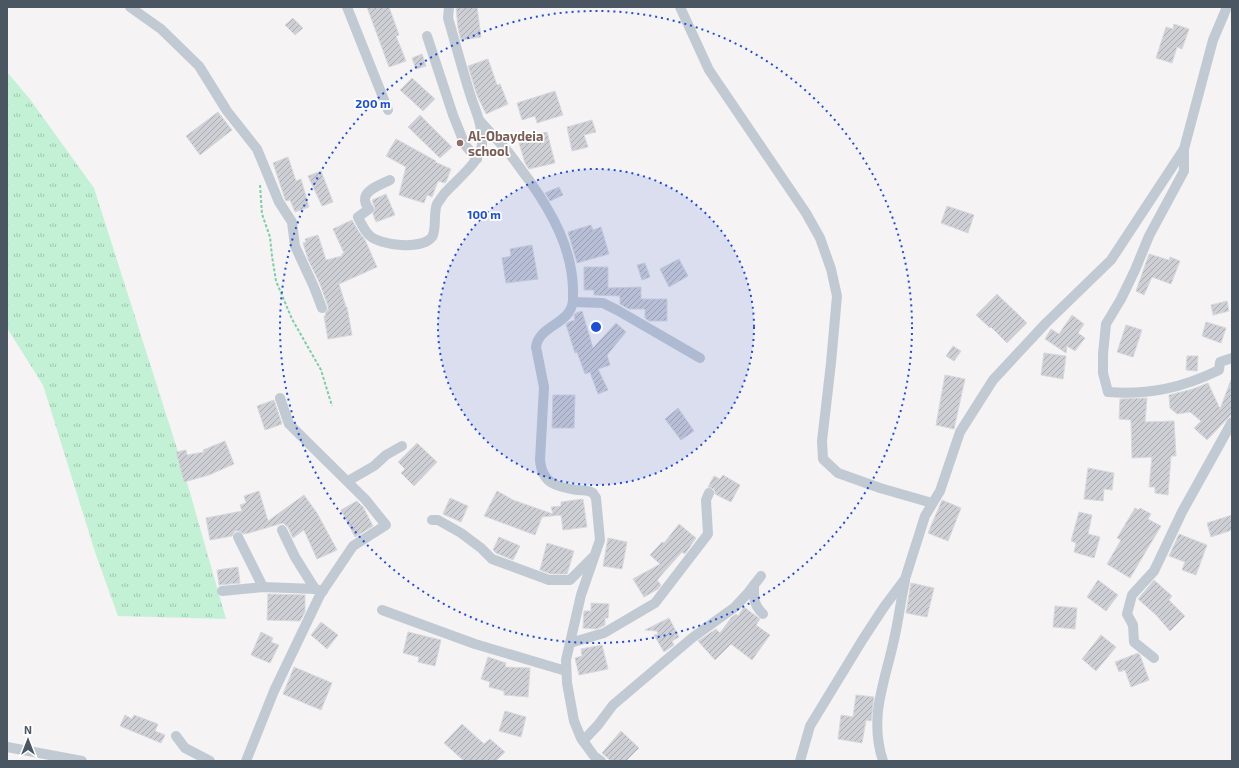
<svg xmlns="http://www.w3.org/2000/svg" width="1239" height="768" font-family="'Exo 2',sans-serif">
  <defs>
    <pattern id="grass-tufts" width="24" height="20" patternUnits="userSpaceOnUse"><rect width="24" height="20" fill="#c3f1d5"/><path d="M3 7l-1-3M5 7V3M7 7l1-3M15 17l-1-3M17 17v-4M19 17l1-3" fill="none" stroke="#a0c6b0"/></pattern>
    <pattern id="building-hatch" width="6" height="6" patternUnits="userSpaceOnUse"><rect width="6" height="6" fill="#cdcfd5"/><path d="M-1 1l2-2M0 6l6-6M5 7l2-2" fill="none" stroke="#a8abb0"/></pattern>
  </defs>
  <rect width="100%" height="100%" fill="#f5f3f3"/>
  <polygon fill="url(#grass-tufts)" points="7,72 29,98 94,188 181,461 226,619 118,616 96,555 43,385 7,328"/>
  <g fill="url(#building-hatch)" stroke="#d7d9de">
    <polygon points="367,7 389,7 399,35 396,36 406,61 389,67"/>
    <polygon points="456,7 477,7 481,37 461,40 458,28"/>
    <polygon points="293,18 303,28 295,35 285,25"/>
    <polygon points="1174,24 1189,29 1182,49 1177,47 1172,63 1156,58 1166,27 1173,29"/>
    <polygon points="422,54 426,66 416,69 412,58"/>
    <polygon points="488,59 497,85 500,84 508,104 486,114 477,95 468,66"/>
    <polygon points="412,78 435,99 423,111 400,90"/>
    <polygon points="555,91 563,115 537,123 535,116 522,120 517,103"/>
    <polygon points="218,112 232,130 200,155 186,136"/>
    <polygon points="420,115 452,147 440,158 408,127"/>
    <polygon points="592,120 596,132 584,135 588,147 572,151 567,127"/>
    <polygon points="547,132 555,163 529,169 525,163 518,139"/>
    <polygon points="396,139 436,161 435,162 451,169 446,182 445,183 438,181 432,197 427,195 424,203 399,195 406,167 386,156"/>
    <polygon points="288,157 296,181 301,179 309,207 295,212 290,200 286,201 285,199 273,163"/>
    <polygon points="321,171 333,202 322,206 308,176"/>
    <polygon points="559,187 563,195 550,201 545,193"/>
    <polygon points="386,194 395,215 376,222 373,214 375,208 372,200"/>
    <polygon points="947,206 974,215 968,233 941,223"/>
    <polygon points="352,220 359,232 365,240 377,267 339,284 346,307 347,307 352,335 328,339 324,316 326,316 325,313 328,309 328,306 320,284 308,259 303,243 306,242 305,239 318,235 326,260 342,256 342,254 344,253 333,229"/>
    <polygon points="591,225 593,230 601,227 609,254 577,263 568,232"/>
    <polygon points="532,245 538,279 506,283 502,258 511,256 510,249"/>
    <polygon points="1149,254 1169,260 1170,257 1180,261 1171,284 1152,277 1144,295 1136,291"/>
    <polygon points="679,259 688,276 669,287 660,269"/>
    <polygon points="645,263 650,277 642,280 637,265"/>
    <polygon points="584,267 608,267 608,288 641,287 641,299 667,299 667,321 649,321 645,318 645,309 629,309 620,304 620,296 594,295 594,290 584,290"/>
    <polygon points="997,294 1027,323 1007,343 991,327 990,328 976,315"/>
    <polygon points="1227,301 1229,311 1213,315 1211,305"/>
    <polygon points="582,311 593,348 616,323 626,332 607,355 610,365 598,369 608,390 598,394 590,372 585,374 577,352 575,353 566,324 569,322 575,320 574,315 576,313"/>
    <polygon points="1072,315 1084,324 1078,333 1085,338 1075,351 1067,346 1066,353 1045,339 1051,329 1059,334"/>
    <polygon points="1206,322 1226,328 1221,343 1202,336"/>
    <polygon points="1126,325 1142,330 1133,357 1117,352"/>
    <polygon points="953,346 961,351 954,361 946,356"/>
    <polygon points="1044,353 1066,356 1063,379 1041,375"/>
    <polygon points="1187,356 1198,356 1197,371 1186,370"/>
    <polygon points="945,375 965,379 954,429 936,425"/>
    <polygon points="1231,380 1232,414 1207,440 1194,428 1201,421 1190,412 1177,414 1170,408 1169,395 1193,389 1208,383 1220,409"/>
    <polygon points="553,395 575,395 574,428 552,428"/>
    <polygon points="1147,398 1145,422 1174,421 1176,456 1171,456 1168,495 1155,493 1155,487 1149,487 1152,457 1132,458 1131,420 1119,419 1120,399"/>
    <polygon points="274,400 282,424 265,430 257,406"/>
    <polygon points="678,408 694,431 681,440 665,419"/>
    <polygon points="225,441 234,464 209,475 184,482 176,452 186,450 187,455 204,452 203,450"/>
    <polygon points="417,443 437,462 414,486 401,473 405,469 398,462"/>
    <polygon points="1088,468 1114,473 1112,490 1104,489 1103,501 1084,499"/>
    <polygon points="723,475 740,485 731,502 715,494 714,489 708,487 714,476 720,479"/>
    <polygon points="259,491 268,521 304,495 317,513 337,550 317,559 304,530 293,538 288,527 283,523 249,533 243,534 239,531 235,531 232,536 210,540 206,518 242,511 240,505 246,503 244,496"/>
    <polygon points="497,491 513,500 553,514 551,507 561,506 561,502 583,499 587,527 563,530 561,515 542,517 535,535 484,516"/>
    <polygon points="450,498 468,506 461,522 443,514"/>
    <polygon points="942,500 961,508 948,541 928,533"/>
    <polygon points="357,501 363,507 373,526 355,537 341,510"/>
    <polygon points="1135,508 1139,510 1140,508 1151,514 1148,519 1161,526 1130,578 1107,564 1121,540 1117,538"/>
    <polygon points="1079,512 1092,515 1088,534 1100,537 1094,558 1074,552 1076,543 1071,541"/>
    <polygon points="1232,515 1232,530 1211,537 1207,523"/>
    <polygon points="679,524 696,538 685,554 682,552 657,580 661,585 658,589 644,597 633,579 660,564 650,555 662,542 664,543"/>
    <polygon points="1179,534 1207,545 1196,575 1182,570 1185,562 1169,556"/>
    <polygon points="499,537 520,546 513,560 496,553 493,550"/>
    <polygon points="608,538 627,542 622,569 603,566"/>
    <polygon points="547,543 574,551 567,574 551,574 540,570"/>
    <polygon points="238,567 240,583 219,585 217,570"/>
    <polygon points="1098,580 1118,595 1106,611 1087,597"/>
    <polygon points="1154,580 1172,596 1169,600 1185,616 1170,631 1156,615 1138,599"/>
    <polygon points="911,583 934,588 927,617 906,613"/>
    <polygon points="268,594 305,595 305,612 300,621 267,620"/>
    <polygon points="591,603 609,604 608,618 605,618 605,625 601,627 596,629 583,628 584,611 591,611"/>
    <polygon points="1055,606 1077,608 1075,629 1053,627"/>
    <polygon points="744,607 760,619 756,625 770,635 752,660 731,644 715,660 698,641 716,629 720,633 731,618 736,614 738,616"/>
    <polygon points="669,618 679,637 672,641 674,645 664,652 654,635 658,634 657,631 645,630"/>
    <polygon points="321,622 338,635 327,649 311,635"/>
    <polygon points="261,632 273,638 271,642 279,645 270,663 251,655"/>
    <polygon points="408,632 441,640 435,666 418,662 419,657 403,653"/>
    <polygon points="1101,635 1116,647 1096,671 1082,659"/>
    <polygon points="602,645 608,669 579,675 575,658 582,656 581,649"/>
    <polygon points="1138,653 1140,655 1149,680 1131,687 1125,670 1119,672 1115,662"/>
    <polygon points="488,657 506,663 505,667 530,668 528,697 504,695 504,691 489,687 490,682 481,679"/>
    <polygon points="294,667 332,683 321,710 283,694"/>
    <polygon points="856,695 874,697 871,721 866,720 862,743 838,739 841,715 853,717"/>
    <polygon points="505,711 526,717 521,737 499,731"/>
    <polygon points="125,715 132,719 134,715 158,724 155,731 165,735 161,743 120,726"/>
    <polygon points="462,724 484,744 490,739 505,752 496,761 464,761 444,743"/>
    <polygon points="621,731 639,748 626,761 611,761 602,753"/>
  </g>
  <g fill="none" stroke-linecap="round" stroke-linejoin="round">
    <polyline stroke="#7ad0a6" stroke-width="2" stroke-dasharray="3 2" stroke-linecap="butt" points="260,185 262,214 270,237 272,256 276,281 292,319 321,370 332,406"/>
    <g stroke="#c1cad2" stroke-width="10">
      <polyline points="130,7 161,29 199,66 227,111 257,149 279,202 292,222 295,246 314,287 322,308"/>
      <polyline points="347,7 388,110"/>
      <polyline points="680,7 709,70 806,213 820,238 831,269 837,296 831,363 822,441 823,459 838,473 880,488 932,503"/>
      <polyline points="427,36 453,115 465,145 477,159"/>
      <path d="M 480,121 C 489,132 500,142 509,153 C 516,162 522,171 529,180 C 552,213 572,248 573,289 C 573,293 573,298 573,301 C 570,325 539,325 536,347 L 544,387 L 540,460 C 542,484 557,487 577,490 C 582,490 589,490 593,493 C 593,494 596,497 596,498 L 600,540 L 581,595 L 566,660 L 567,683 L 574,721 L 581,738 L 594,756 L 601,761"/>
      <path d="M 1184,149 L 1184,171 L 1149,236 L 1135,270 L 1121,299 L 1106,324 L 1103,354 L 1103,373 L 1108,392 C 1149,395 1182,388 1219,370 L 1220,362 L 1232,358"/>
      <path d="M 390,180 C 382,184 364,190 365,200 C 365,204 367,206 369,209 L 358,217 C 361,223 364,230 369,235 C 380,246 422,250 432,237 C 437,229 433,213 437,204 C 439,201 442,197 444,194 C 455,181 481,162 482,144 C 483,128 477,114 472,100 C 463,73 456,45 448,18 L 449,7"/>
      <polyline points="573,302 603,303 617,310 700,358"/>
      <polyline points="348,481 374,466 386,455 402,446"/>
      <polyline points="432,520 438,520 461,533 481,548 492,559 549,580 570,580 593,557"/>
      <polyline points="282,530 295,557 315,589"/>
      <polyline points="238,537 263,587"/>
      <path d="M 754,585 C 754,598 753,604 763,614"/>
      <polyline points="222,591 263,587 315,589 323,591"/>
      <polyline points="382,610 475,644 566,671"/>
      <polyline points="570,643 604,633 655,603 708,534 706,500 709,493"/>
      <polyline points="1154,658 1134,642 1133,625 1127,614 1132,595 1154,571 1182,512 1232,422"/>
      <polyline points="176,736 185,748 210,761"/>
      <polyline points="583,741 598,725 613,705 692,638 735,607 747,594 761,576"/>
      <polyline points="7,747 82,761"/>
      <polyline points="246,761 274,691 320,595 353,546 386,525 365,499 289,424 280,398"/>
      <polyline points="800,761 810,726 863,639 884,607 905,579 925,516 940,491 960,432 993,380 1046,323 1111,260 1184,149 1213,40 1227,7"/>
      <path d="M 883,761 C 868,715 886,680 895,635 C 899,617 901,599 905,581"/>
    </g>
  </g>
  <circle cx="596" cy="327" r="158" fill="#1d4ed8" fill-opacity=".12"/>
  <g fill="none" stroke="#1d4ed8" stroke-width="2" stroke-dasharray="2 4">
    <circle cx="596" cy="327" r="158"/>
    <circle cx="596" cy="327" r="316"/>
  </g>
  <circle fill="#8d6e63" stroke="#fff" stroke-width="1.5" cx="460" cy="143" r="4"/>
  <g text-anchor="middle" stroke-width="3.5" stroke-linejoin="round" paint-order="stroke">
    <g font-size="13" font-weight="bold" fill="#785e54" stroke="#fff" text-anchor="start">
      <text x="468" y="141">Al-Obaydeia<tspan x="468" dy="15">school</tspan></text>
    </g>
  </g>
  <circle cx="596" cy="327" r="6" fill="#1d4ed8" stroke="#fff" stroke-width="2"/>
  <g font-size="12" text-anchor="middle" font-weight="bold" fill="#1d4ed8" stroke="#fff" stroke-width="3.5" stroke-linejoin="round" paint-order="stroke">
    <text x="373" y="108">200 m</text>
    <text x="484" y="219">100 m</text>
  </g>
  <rect width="1239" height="768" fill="none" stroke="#4a5661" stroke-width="16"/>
  <g transform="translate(28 740)" stroke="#ffffff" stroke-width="3" paint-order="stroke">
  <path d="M0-3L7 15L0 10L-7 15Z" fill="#4a5661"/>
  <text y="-6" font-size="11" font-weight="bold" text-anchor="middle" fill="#4a5661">N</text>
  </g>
</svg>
